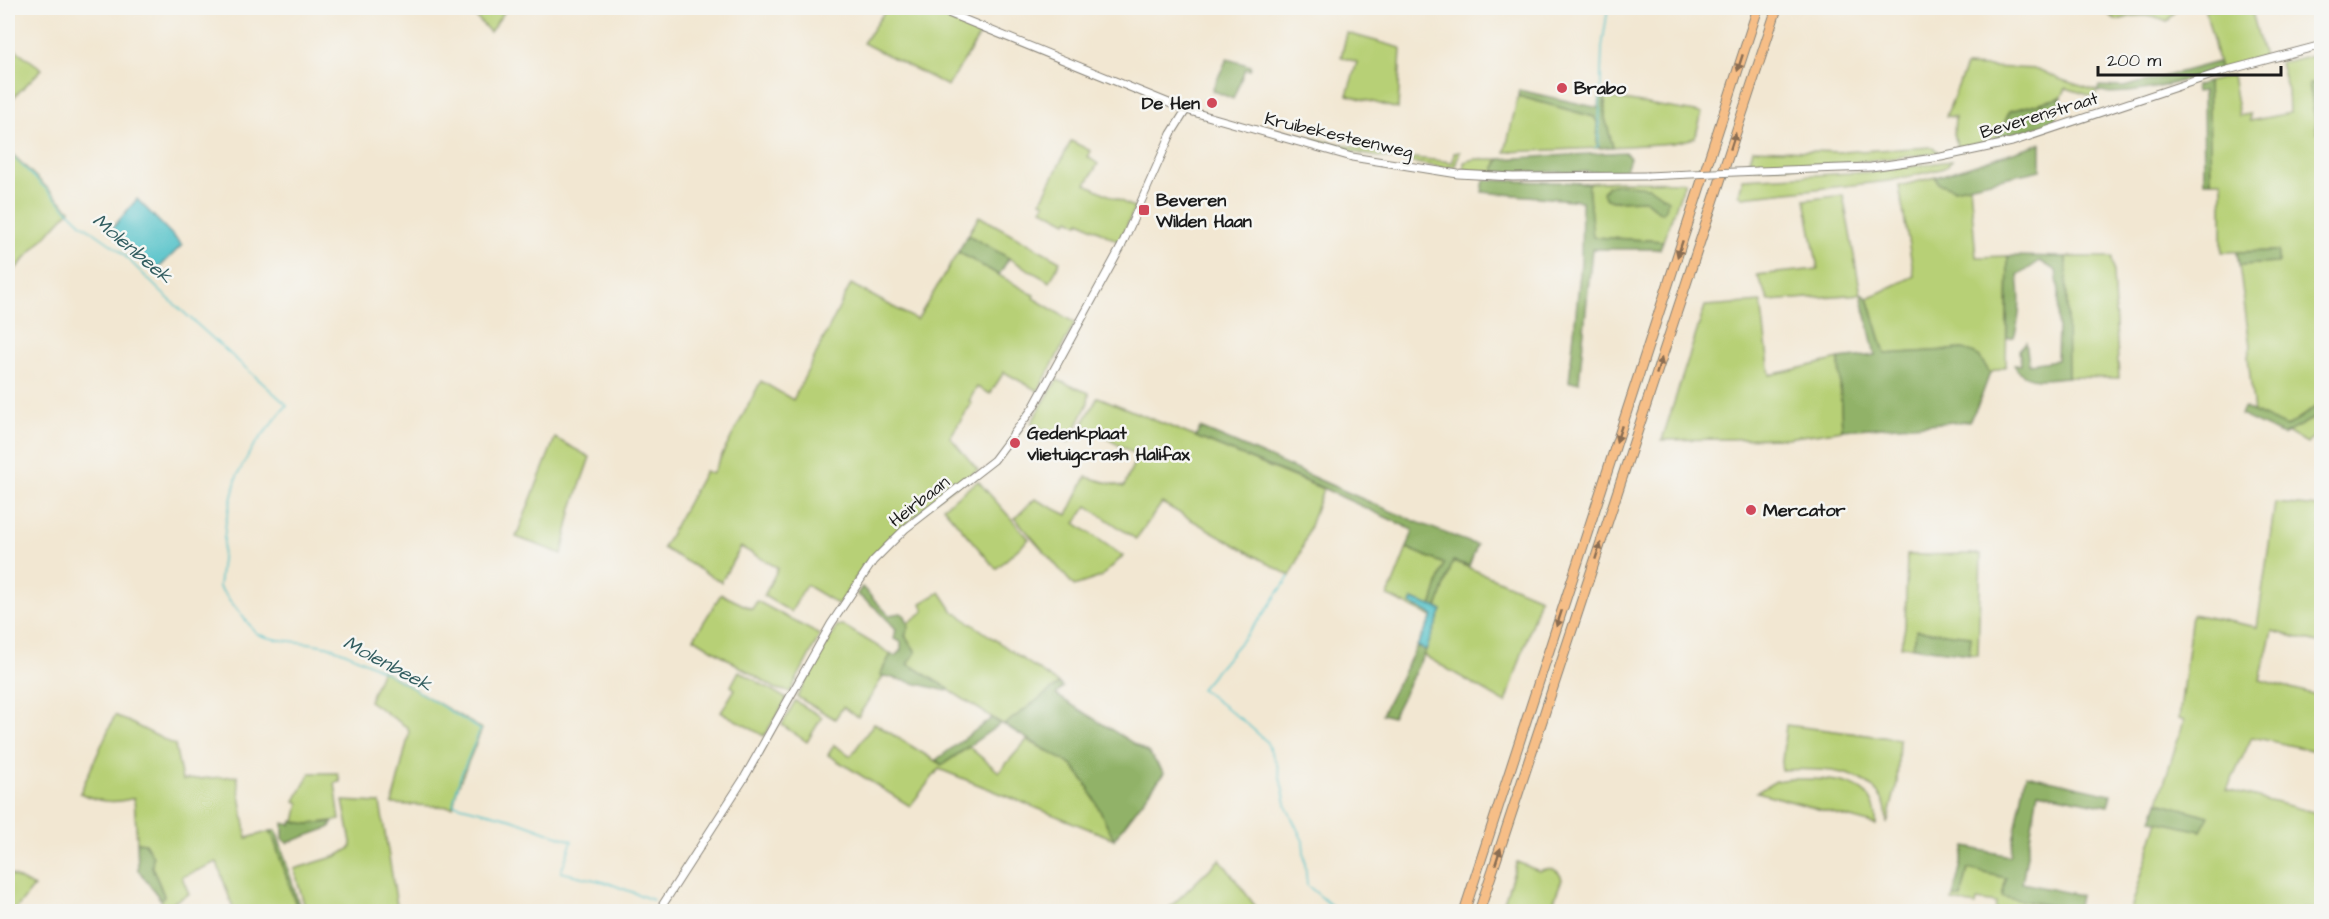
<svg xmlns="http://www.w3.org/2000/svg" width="2329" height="919" font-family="'Architects Daughter',sans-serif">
  <rect width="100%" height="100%" fill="#f6f6f2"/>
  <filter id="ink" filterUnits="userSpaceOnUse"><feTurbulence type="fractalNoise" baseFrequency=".0167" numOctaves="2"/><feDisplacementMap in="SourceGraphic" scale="12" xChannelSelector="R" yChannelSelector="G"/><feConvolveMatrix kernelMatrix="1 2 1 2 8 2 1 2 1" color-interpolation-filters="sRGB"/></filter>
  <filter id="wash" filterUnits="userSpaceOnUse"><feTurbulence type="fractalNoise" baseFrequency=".008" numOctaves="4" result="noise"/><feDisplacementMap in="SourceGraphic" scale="24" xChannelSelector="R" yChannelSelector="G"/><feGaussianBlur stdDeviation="1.35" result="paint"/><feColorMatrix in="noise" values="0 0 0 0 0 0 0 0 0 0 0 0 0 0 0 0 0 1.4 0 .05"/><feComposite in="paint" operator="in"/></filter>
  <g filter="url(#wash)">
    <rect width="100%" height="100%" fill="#f2e7d2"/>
    <g fill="#b7d076" stroke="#6a7649" stroke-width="1.5" fill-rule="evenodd">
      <polygon points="467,8 507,8 490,32"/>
      <polygon points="887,8 923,8 981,33 948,86 863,43"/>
      <path d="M 2106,8 L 2178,8 L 2167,22 C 2148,14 2137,14 2117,20 L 2109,15 Z"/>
      <polygon points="2205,8 2251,8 2264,57 2220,69"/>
      <polygon points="1347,33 1401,48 1398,109 1347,95 1357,62 1341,57"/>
      <polygon points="8,44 42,69 8,103"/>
      <polygon points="2321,53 2321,82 2310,84 2318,132 2322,132 2321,409 2315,407 2286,427 2254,413 2248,357 2250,346 2239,265 2277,263 2278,251 2222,252 2222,181 2211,181 2208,82 2232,75 2239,116 2250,114 2250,121 2289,113 2288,91 2280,63"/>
      <polygon points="1966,66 2038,69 2059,79 2097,91 2095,97 2066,88 2062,97 2010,111 1997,138 1958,149 1954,134 1955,117 1946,116"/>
      <polygon points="1518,96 1594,117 1598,124 1597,146 1601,148 1505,152"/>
      <polygon points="1605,97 1702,113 1695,138 1673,143 1613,147 1605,118"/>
      <polygon points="1289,133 1394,156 1453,162 1454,153 1460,152 1455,166 1445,168 1362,154 1288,136"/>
      <polygon points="1071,141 1091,151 1088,157 1098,164 1086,184 1135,208 1119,242 1080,221 1078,224 1069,219 1067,222 1042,209 1045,203 1041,201"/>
      <polygon points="1933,147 1939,153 1839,164 1748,167 1753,149 1840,152"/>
      <polygon points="8,150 70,210 8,277"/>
      <polygon points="1474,159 1500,159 1496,162 1495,172 1464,170 1464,162"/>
      <polygon points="1951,161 1948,166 1941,169 1889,181 1743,197 1739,194 1743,179 1869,172"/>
      <polygon points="1936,177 1938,183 1954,189 1970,185 1976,257 2008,256 2006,366 1990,373 1979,356 1963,349 1885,354 1868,298 1914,276 1899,186"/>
      <path d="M 1619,181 L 1685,182 L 1663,241 L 1592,237 L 1588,183 ZM 1648,187 L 1667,200 L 1661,213 L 1645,200 L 1612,201 Z"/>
      <polygon points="1843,195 1861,294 1769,301 1757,275 1818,269 1805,200"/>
      <polygon points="979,216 1060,261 1050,282 968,235"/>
      <path d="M 958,252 L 1034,295 L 1033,298 L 1075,323 L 1038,391 L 1004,372 L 990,394 L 977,387 L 969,401 L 972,403 L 950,437 L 978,470 C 938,498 895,527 864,566 C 855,578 848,592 839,605 L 806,585 L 791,612 L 764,596 L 778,568 L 741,547 L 721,582 L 663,548 L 705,471 L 712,474 L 761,381 L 793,400 L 851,284 L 917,320 Z"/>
      <polygon points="2066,257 2112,257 2119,378 2068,377"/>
      <polygon points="1761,302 1770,375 1839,359 1842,430 1787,438 1662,440 1705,306"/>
      <polygon points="1057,380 1089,393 1088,403 1069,442 1031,423"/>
      <polygon points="1098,397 1323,489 1297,563 1290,576 1162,503 1136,539 1087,506 1075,523 1123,556 1101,577 1074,586 1015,518 1035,499 1067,515 1086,477 1124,487 1137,455 1082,425"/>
      <polygon points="2321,418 2321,433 2314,436 2307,444 2287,432 2312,419"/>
      <polygon points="555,438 590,457 572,508 562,554 516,537"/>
      <polygon points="978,481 1029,539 996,569 943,507"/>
      <polygon points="2275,503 2319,507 2321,505 2321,644 2272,631 2260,680 2321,696 2321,727 2316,751 2252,737 2227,790 2321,814 2321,911 2303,908 2301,912 2130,912 2158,821 2201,831 2208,816 2158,802 2184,720 2179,718 2192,614 2257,627"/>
      <polygon points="1407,548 1445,564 1431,607 1413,599 1411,603 1433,615 1432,617 1388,596"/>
      <polygon points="1981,554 1978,655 1969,654 1971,637 1916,630 1913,647 1901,646 1905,627 1907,555"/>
      <polygon points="1453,561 1540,598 1506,703 1423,655 1442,610 1437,608"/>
      <polygon points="940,592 952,610 1059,684 1004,725 908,664 916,652 905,635 909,627 908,623 924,611 921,603"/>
      <polygon points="721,594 752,609 757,601 820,635 790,692 776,689 694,638"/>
      <polygon points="842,625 891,654 880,674 884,675 858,717 843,707 835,719 797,697 837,626"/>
      <polygon points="382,670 482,729 457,789 453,807 392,804 409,734 408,728 369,701"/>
      <polygon points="739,671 787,699 764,736 721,712 735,689 731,686"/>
      <polygon points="795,701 822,717 807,742 782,725"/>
      <path d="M 115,715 L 175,745 L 182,780 L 237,776 L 247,838 L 271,831 L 298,911 L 234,911 L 217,862 L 182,877 L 189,894 L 164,907 L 161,900 L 164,896 C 161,887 157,878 153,869 C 149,859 153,852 144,843 L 137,842 L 134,798 C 114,804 98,802 80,793 Z"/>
      <polygon points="874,723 942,765 969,747 999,772 1027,740 1073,765 1088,787 1114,839 939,769 910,806 828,755 834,745 851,756"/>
      <path d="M 1786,725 L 1899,739 L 1897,783 L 1887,824 C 1886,817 1887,807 1883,801 C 1864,766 1815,769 1781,770 Z"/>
      <polygon points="310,773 338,773 340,782 335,783 340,820 308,824 295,822 299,803 295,801"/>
      <path d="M 1788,779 C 1823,779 1880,775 1876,825 L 1757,792 L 1776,781 Z"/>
      <polygon points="343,801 380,803 398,911 306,911 294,869 337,856 352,847"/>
      <polygon points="1220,859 1259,911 1171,911 1169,908"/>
      <path d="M 1517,862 L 1539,871 C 1549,866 1558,868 1562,879 L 1550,911 L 1501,911 Z"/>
      <polygon points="1968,869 2006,878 2003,897 2056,907 2055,911 2002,911 1995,910 1996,903 1977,900 1976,905 1952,901 1953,897 1961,898"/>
      <polygon points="8,873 34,887 14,911 8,911"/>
    </g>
    <g fill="#91b267" stroke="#566742" stroke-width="1.5">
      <polygon points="1227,59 1251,66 1250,70 1245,69 1233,99 1212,90"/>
      <path d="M 2218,62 L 2220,69 C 2178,82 2141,96 2097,92 L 2099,86 L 2124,87 Z"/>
      <polygon points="2208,82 2211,181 2204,181 2203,91 2196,92 2195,86"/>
      <polygon points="2321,82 2321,132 2317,132 2309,84"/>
      <polygon points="1519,90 1599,108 1600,96 1605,97 1605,118 1613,147 1601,148 1597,146 1598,124 1594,117 1518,96"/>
      <polygon points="2062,97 2054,123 1997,138 2010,111"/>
      <polygon points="2041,143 2041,170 1954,189 1938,183 1936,177"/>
      <polygon points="1625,152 1630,158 1625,172 1495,172 1494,169 1500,159"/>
      <polygon points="1484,180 1588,183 1593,237 1663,241 1660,249 1592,249 1579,382 1569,382 1581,262 1582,201 1482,192"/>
      <polygon points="1619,184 1649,187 1668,200 1666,209 1661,213 1645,200 1612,201 1605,198 1603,192 1607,186"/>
      <polygon points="968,235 1009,258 999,275 958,252"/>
      <polygon points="2278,251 2278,263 2239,265 2237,252"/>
      <path d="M 2008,256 L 2066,257 L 2068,377 C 2048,378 2025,385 2014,365 L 2021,365 L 2019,350 L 2026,342 L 2029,364 L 2057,360 L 2059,292 L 2056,271 L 2040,261 L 2018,276 C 2021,297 2021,316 2014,337 L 2007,338 Z"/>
      <polygon points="1861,294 1868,298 1885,354 1963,349 1979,356 1990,373 1979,403 1969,421 1842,430 1839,359 1875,355"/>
      <polygon points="2244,407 2286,427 2316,407 2321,409 2321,418 2312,419 2283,435 2240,415"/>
      <path d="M 1200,428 C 1293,466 1382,511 1477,545 L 1469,566 L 1453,561 L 1437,608 L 1431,607 L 1444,564 L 1407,548 L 1413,530 L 1316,485 L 1196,437 Z"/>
      <polygon points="862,587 889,615 901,613 905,616 909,627 905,636 916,652 908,664 949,689 947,691 880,675 891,654 895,656 901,650 901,642 894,639 896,629 878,610 857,594"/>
      <polygon points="1916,630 1971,636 1969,654 1913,647"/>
      <polygon points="1417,646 1426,650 1392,717 1382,714"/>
      <polygon points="1059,684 1063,687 1056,695 1149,753 1164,773 1114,839 1088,787 1073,766 1004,725"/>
      <polygon points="992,718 1000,724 942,765 936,760"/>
      <polygon points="2026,775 2111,794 2108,806 2038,792 2022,883 2080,895 2077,910 2002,897 2006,878 1968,869 1961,898 1953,897 1965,847 2010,856"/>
      <polygon points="2158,802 2209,816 2201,831 2152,820"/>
      <polygon points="292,821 308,824 333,822 329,828 287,843 283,839 283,823 291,825"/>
      <polygon points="276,830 301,911 298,911 271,831"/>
      <polygon points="137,842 145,843 153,857 152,867 164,896 161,900 138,870"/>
    </g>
    <g fill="#55c2c9" stroke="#386f72" stroke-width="1.5">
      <polygon points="137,199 182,245 156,271 110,231"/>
      <polygon points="1412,599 1442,610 1426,650 1417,646 1433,615 1411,604"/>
    </g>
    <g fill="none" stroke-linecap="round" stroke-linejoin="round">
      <g stroke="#55c2c9" stroke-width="1.5">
        <polyline points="1595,148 1598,146 1599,133 1602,47 1608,8"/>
        <path d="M 8,152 L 82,224 L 119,250 L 160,291 L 287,405 L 252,448 L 237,476 L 226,521 L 219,587 L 256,633 C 277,644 310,640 333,648 C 383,666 429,699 474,726 L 480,730 L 460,777 L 453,804 L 512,819 L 572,841 L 561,872 L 608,883 L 653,900"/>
        <polyline points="1289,577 1263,615 1201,689 1246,723 1266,741 1277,764 1287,808 1303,841 1307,885 1339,912"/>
      </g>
    </g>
  </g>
  <g filter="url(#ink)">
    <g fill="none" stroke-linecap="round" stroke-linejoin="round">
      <g stroke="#878277" stroke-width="9">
        <g id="tertiary">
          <polyline points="936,8 1186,110 1352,157 1458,174 1513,177 1647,176"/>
          <polyline points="1758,171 1871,167 1941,157 2012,142 2224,71 2322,45"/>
          <polyline points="658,912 743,780 831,624 873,561 905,529 994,460 1033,408 1121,247 1171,134 1186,110"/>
        </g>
      </g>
      <g stroke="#878277" stroke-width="11">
        <g id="motorway">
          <polyline points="1464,912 1758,8"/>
          <polyline points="1479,912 1777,8"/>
        </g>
      </g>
      <use href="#tertiary" stroke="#fff" stroke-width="7"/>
      <use href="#motorway" stroke="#f6be87" stroke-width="9"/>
      <g stroke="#878277" stroke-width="9" stroke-linecap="butt">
        <polyline id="tertiary-bridge" points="1647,176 1758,171"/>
      </g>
      <use href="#tertiary-bridge" stroke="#fff" stroke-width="7"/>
    </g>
    <defs><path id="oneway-solid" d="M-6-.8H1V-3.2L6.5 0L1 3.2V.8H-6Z" transform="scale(1.5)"/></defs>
    <g fill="#896d52">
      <use href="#oneway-solid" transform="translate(1740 63) rotate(108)"/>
      <use href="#oneway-solid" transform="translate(1733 141) rotate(-72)"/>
      <use href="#oneway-solid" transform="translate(1680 249) rotate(108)"/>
      <use href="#oneway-solid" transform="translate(1659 366) rotate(-72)"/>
      <use href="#oneway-solid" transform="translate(1619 434) rotate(108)"/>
      <use href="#oneway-solid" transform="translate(1598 551) rotate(-72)"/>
      <use href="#oneway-solid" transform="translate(1559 619) rotate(108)"/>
      <use href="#oneway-solid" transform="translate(1498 856) rotate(-72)"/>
    </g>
  </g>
  <g fill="#d1495b" stroke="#f6f6f2" stroke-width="2">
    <circle cx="1562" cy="88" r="6"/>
    <circle cx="1212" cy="103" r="6"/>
    <rect x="1138" y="204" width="12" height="12" rx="3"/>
    <circle cx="1015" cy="443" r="6"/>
    <circle cx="1751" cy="510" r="6"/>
  </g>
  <g text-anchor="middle" stroke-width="5" stroke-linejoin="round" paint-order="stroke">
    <g font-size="18" font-weight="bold" fill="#1c1c1c" stroke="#f6f6f2" text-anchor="start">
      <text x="1574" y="94">Brabo</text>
      <text x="1200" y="109" text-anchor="end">De Hen</text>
      <text x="1156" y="206">Beveren<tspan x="1156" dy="21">Wilden Haan</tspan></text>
      <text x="1027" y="439">Gedenkplaat<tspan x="1027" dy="21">vlietuigcrash Halifax</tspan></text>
      <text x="1763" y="516">Mercator</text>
    </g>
    <g font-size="18" fill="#1c1c1c" stroke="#f6f6f2">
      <text transform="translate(2039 115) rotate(-17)" y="6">Beverenstraat</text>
      <text transform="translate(1339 135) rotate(13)" y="6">Kruibekesteenweg</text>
      <text transform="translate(919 501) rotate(-38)" y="6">Heirbaan</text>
    </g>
    <g font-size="20" font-style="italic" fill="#335e61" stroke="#f6f6f2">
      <text transform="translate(133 248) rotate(40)" y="7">Molenbeek</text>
      <text transform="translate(388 663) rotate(28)" y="7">Molenbeek</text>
    </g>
  </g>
  <rect width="2329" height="919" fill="none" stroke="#f6f6f2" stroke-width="30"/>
  <path d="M2098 66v9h183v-9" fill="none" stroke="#1c1c1c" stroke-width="3"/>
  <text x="2107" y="66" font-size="18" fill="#1c1c1c" stroke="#f6f6f2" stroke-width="4.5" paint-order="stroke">200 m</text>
</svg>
